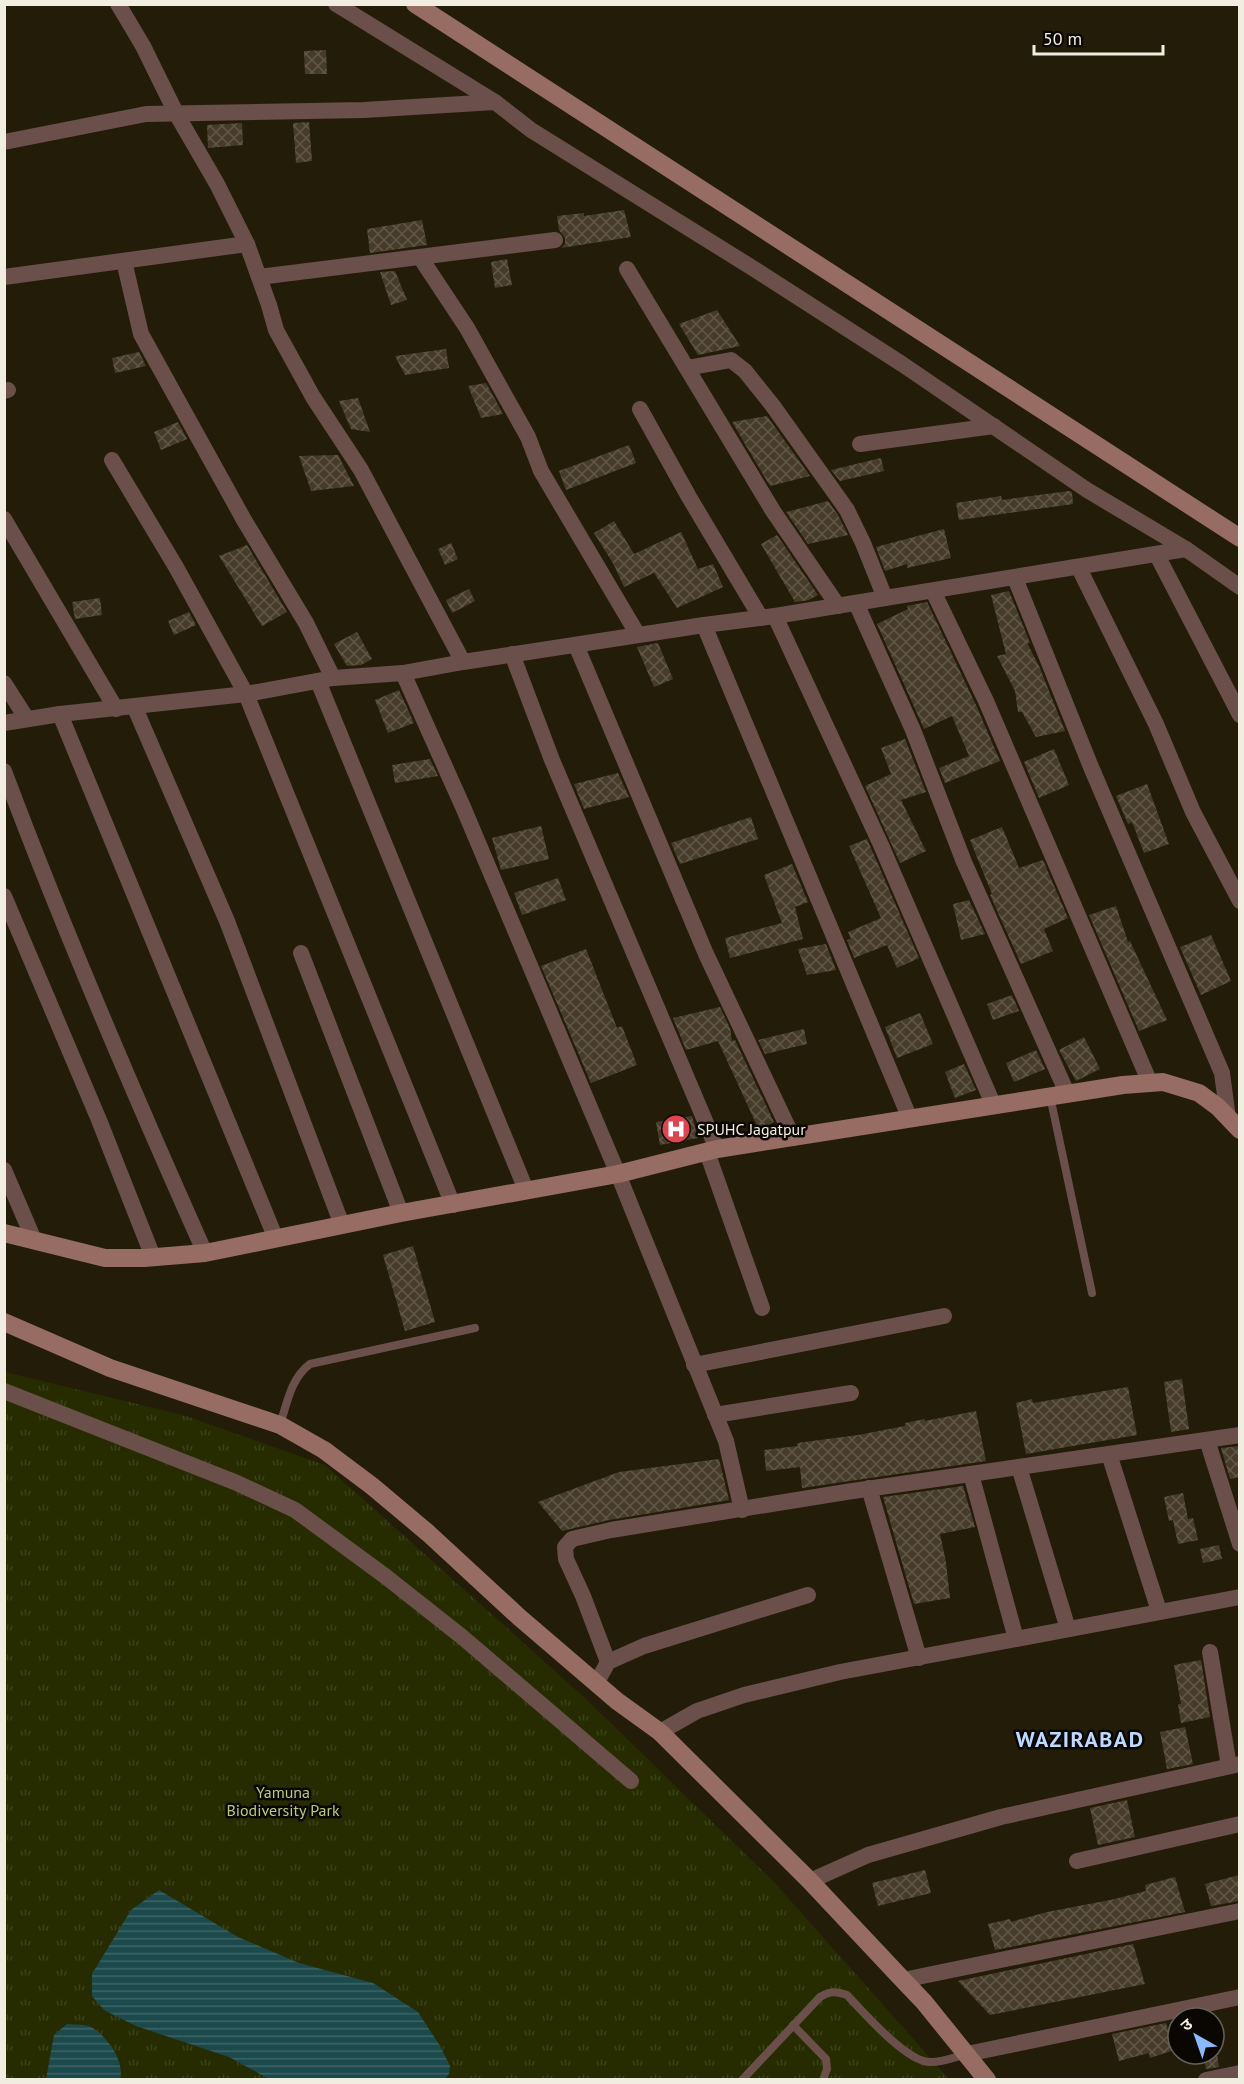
<svg xmlns="http://www.w3.org/2000/svg" width="1244" height="2084" font-family="'PT Sans','Noto Sans Devanagari',sans-serif">
  <defs>
    <pattern id="grass-tufts" width="24" height="20" patternUnits="userSpaceOnUse" patternTransform="scale(1.5)"><rect width="24" height="20" fill="#262c00"/><path d="M3 7l-1-3M5 7V3M7 7l1-3M15 17l-1-3M17 17v-4M19 17l1-3" fill="none" stroke="#3b4119"/></pattern>
    <pattern id="water-rules" width="6" height="5" patternUnits="userSpaceOnUse" patternTransform="scale(1.5)"><rect width="6" height="5" fill="#1c4a4c"/><path d="M0 2.5h6" fill="none" stroke="#3d6466"/></pattern>
    <pattern id="building-cross-hatch" width="8" height="8" patternUnits="userSpaceOnUse" patternTransform="scale(1.5)"><rect width="8" height="8" fill="#473c2a"/><path d="M0 0l8 8M0 8l8-8" fill="none" stroke="#625849"/></pattern>
  </defs>
  <rect width="100%" height="100%" fill="#231c09"/>
  <polygon fill="url(#grass-tufts)" points="5,1372 183,1415 325,1465 585,1698 774,1882 948,2078 945,2080 5,2080"/>
  <g fill="url(#water-rules)">
    <polygon points="159,1890 238,1937 299,1963 373,1983 418,2012 440,2046 450,2066 449,2074 444,2080 269,2079 229,2057 136,2026 104,2010 92,1996 92,1974 131,1910"/>
    <path d="M 67,2024 C 74,2025 85,2024 91,2027 C 107,2036 125,2061 120,2079 L 46,2079 L 54,2035 Z"/>
  </g>
  <g fill="url(#building-cross-hatch)">
    <polygon points="326,50 327,74 305,74 304,51"/>
    <polygon points="309,122 312,161 296,163 293,123"/>
    <polygon points="242,123 243,145 208,148 207,125"/>
    <polygon points="624,210 631,237 561,248 565,244 565,238 559,230 557,216 584,213 584,216"/>
    <polygon points="422,220 427,245 370,253 367,229"/>
    <polygon points="507,259 512,285 495,288 491,262"/>
    <polygon points="395,271 407,300 391,305 380,272"/>
    <polygon points="717,310 740,346 698,355 679,324"/>
    <polygon points="446,349 449,368 405,375 395,356"/>
    <polygon points="139,352 146,366 115,373 112,358"/>
    <polygon points="486,383 503,414 481,418 468,386"/>
    <polygon points="358,398 370,432 351,429 339,401"/>
    <polygon points="767,416 810,476 770,486 732,422"/>
    <polygon points="178,422 187,439 161,450 154,432"/>
    <polygon points="629,445 636,463 566,490 559,471"/>
    <polygon points="338,455 354,486 311,491 299,456"/>
    <polygon points="881,458 884,471 840,481 831,470"/>
    <polygon points="1069,491 1072,492 1073,504 959,520 956,503 1001,496 1002,500"/>
    <polygon points="828,501 838,515 848,535 808,544 786,512"/>
    <polygon points="614,521 634,554 681,532 698,569 713,564 723,587 677,608 654,573 624,587 614,565 594,533"/>
    <polygon points="944,529 951,558 907,568 907,564 885,571 876,547"/>
    <polygon points="777,535 818,595 809,600 795,602 761,544"/>
    <polygon points="451,543 458,559 445,565 438,549"/>
    <polygon points="247,545 287,612 262,626 219,556"/>
    <polygon points="469,589 475,601 452,613 446,600"/>
    <polygon points="1009,591 1030,643 1027,643 1039,666 1065,731 1036,737 1022,712 1018,712 1015,691 997,656 1006,654 991,595"/>
    <polygon points="100,598 102,615 75,619 72,602"/>
    <polygon points="927,602 976,705 1000,761 945,783 939,768 969,756 952,716 924,729 877,624 908,609 907,606"/>
    <polygon points="189,612 196,625 174,635 168,621"/>
    <polygon points="357,632 372,659 361,665 347,666 334,644"/>
    <polygon points="658,643 673,679 654,687 637,647"/>
    <polygon points="399,690 414,723 388,733 375,700"/>
    <polygon points="905,739 926,792 901,800 926,851 900,863 865,786 891,774 881,748"/>
    <polygon points="1054,749 1069,785 1039,798 1024,762"/>
    <polygon points="430,759 438,776 395,783 392,765"/>
    <polygon points="618,773 629,797 584,809 574,784"/>
    <polygon points="1147,784 1169,844 1144,853 1132,822 1128,824 1116,796"/>
    <polygon points="751,817 758,839 680,864 671,843"/>
    <polygon points="541,826 549,859 501,870 492,838"/>
    <polygon points="1002,827 1019,868 1043,860 1068,918 1044,929 1053,951 1021,964 990,895 992,894 970,840"/>
    <polygon points="867,839 919,958 897,968 887,945 854,958 847,940 851,939 848,932 881,918 849,846"/>
    <polygon points="792,864 808,902 795,907 803,939 730,958 725,938 782,923 764,875"/>
    <polygon points="558,878 566,900 522,915 514,893"/>
    <polygon points="969,900 985,934 961,940 953,904"/>
    <polygon points="1116,906 1128,942 1130,941 1167,1020 1139,1031 1089,915"/>
    <polygon points="1211,935 1231,981 1201,995 1180,947"/>
    <polygon points="826,944 836,970 807,975 798,949"/>
    <polygon points="586,949 617,1028 622,1026 637,1065 591,1083 541,966"/>
    <polygon points="1012,995 1019,1011 993,1020 987,1004"/>
    <polygon points="720,1007 730,1028 732,1041 735,1040 774,1122 759,1130 718,1041 686,1050 673,1018"/>
    <polygon points="920,1013 933,1044 897,1058 885,1027"/>
    <polygon points="804,1029 807,1044 765,1054 758,1040"/>
    <polygon points="1084,1037 1100,1069 1076,1081 1059,1050"/>
    <polygon points="1036,1050 1045,1069 1014,1082 1006,1063"/>
    <polygon points="964,1064 976,1090 955,1098 945,1072"/>
    <polygon points="692,1116 698,1138 660,1145 656,1122"/>
    <polygon points="413,1246 435,1322 405,1331 383,1255"/>
    <polygon points="1182,1379 1189,1429 1171,1432 1164,1382"/>
    <polygon points="1128,1387 1137,1435 1026,1454 1016,1403 1032,1399 1033,1403"/>
    <polygon points="976,1411 986,1461 802,1488 800,1467 766,1471 764,1450 798,1446 797,1443 858,1435 905,1426 905,1423 925,1419 925,1421"/>
    <polygon points="1239,1446 1239,1477 1230,1479 1221,1448"/>
    <polygon points="719,1459 729,1500 609,1520 562,1531 538,1502 619,1472"/>
    <polygon points="963,1486 975,1527 940,1534 946,1562 950,1598 914,1604 883,1497"/>
    <polygon points="1183,1493 1188,1519 1193,1518 1198,1540 1178,1544 1173,1520 1169,1521 1164,1497"/>
    <polygon points="1219,1545 1222,1559 1203,1563 1200,1549"/>
    <polygon points="1201,1660 1210,1717 1181,1723 1178,1704 1181,1704 1174,1665"/>
    <polygon points="1185,1727 1193,1764 1167,1769 1160,1732"/>
    <polygon points="1127,1800 1135,1837 1098,1845 1090,1808"/>
    <polygon points="925,1870 931,1893 878,1906 872,1883"/>
    <polygon points="1239,1875 1239,1901 1211,1906 1205,1884"/>
    <polygon points="1175,1877 1185,1912 995,1950 988,1924 1010,1919 1011,1922 1047,1912 1110,1900 1146,1891 1145,1885"/>
    <polygon points="1133,1944 1145,1984 990,2015 958,1981"/>
    <polygon points="1166,2023 1174,2050 1150,2058 1149,2053 1119,2061 1112,2034"/>
    <polygon points="1203,2054 1217,2054 1219,2067 1206,2069"/>
  </g>
  <g fill="none" stroke-linecap="round" stroke-linejoin="round">
    <g stroke="#6a4f4a" stroke-width="8">
      <polyline points="1050,1096 1092,1293"/>
      <path d="M 280,1425 C 287,1403 291,1378 310,1364 L 475,1328"/>
      <polyline points="793,2025 826,2059 827,2069 823,2080"/>
      <path d="M 742,2080 L 820,1997 C 830,1991 836,1991 847,1995 C 864,2013 906,2061 929,2062 C 941,2063 955,2057 966,2054"/>
    </g>
    <g stroke="#6a4f4a" stroke-width="16">
      <polyline points="118,4 143,46 177,115 217,184 247,244 269,305 276,330 313,397 361,470 463,662"/>
      <polyline points="336,4 495,102 531,130 751,267 902,364 1087,490 1186,549 1240,587"/>
      <polyline points="4,142 146,114 364,110 495,102"/>
      <polyline points="420,257 467,328 528,437 541,471 638,635"/>
      <polyline points="124,261 141,334 244,520 306,623 333,678"/>
      <polyline points="627,269 773,511 838,606"/>
      <polyline points="4,277 247,244"/>
      <polyline points="259,277 555,240"/>
      <polyline points="687,368 731,360 745,371 773,406 847,510 863,543 885,598"/>
      <polyline points="4,391 8,390"/>
      <polyline points="640,409 689,497 761,618"/>
      <polyline points="860,444 994,426"/>
      <polyline points="112,460 176,567 246,694 453,1205"/>
      <polyline points="4,519 116,709"/>
      <polyline points="1157,555 1240,715"/>
      <polyline points="1079,568 1156,724 1193,812 1240,901"/>
      <polyline points="1015,578 1091,767 1222,1073 1228,1118"/>
      <polyline points="933,591 986,701 1150,1083"/>
      <polyline points="856,603 913,730 964,862 1067,1093"/>
      <polyline points="775,616 881,845 993,1104"/>
      <polyline points="704,625 910,1119"/>
      <polyline points="576,645 706,954 793,1138"/>
      <polyline points="512,654 552,760 717,1149"/>
      <polyline points="403,673 463,807 618,1174 726,1441 742,1510"/>
      <polyline points="318,681 526,1190"/>
      <polyline points="4,683 27,719"/>
      <polyline points="135,708 227,921 342,1225"/>
      <polyline points="60,714 276,1239"/>
      <polyline points="4,723 60,714 246,694 333,678 403,673 463,662 704,625 775,616 1186,549"/>
      <path d="M 4,771 C 65,934 134,1094 205,1253"/>
      <polyline points="4,896 99,1120 153,1257"/>
      <polyline points="301,953 401,1213"/>
      <polyline points="707,1152 762,1308"/>
      <polyline points="4,1170 34,1240"/>
      <polyline points="694,1365 944,1316"/>
      <polyline points="4,1391 237,1483 295,1510 385,1576 461,1636 631,1781"/>
      <polyline points="715,1415 851,1393"/>
      <polyline points="1207,1440 1240,1544"/>
      <polyline points="1109,1454 1159,1611"/>
      <polyline points="1019,1467 1068,1629"/>
      <polyline points="971,1474 1016,1639"/>
      <polyline points="869,1488 919,1658"/>
      <polyline points="1210,1652 1229,1766"/>
      <polyline points="608,1662 583,1596 566,1559 565,1547 572,1539 611,1530 846,1492 1240,1435"/>
      <polyline points="597,1682 608,1662 644,1646 808,1595"/>
      <polyline points="660,1732 697,1711 744,1695 840,1672 1240,1597"/>
      <polyline points="1077,1861 1240,1824"/>
      <polyline points="810,1881 868,1855 1001,1817 1240,1764"/>
      <polyline points="903,1980 1240,1911"/>
      <polyline points="967,2054 1240,1997"/>
      <polyline points="1206,2080 1240,2073"/>
    </g>
    <g stroke="#966c63" stroke-width="18">
      <polyline points="415,4 1240,538"/>
      <polyline points="4,1233 105,1258 144,1258 205,1253 401,1213 618,1174 717,1149 1123,1085 1163,1082 1199,1093 1218,1107 1240,1130"/>
      <polyline points="4,1322 110,1368 280,1425 324,1450 372,1486 428,1533 519,1617 617,1701 660,1732 810,1881 903,1980 924,2002 987,2080"/>
    </g>
  </g>
  <defs>
    <g id="hospital-disc" transform="scale(1.5)"><circle r="9.5" fill="#e0444e" stroke="#0a0702"/><path d="M-5-5h3v3.5h4V-5h3V5h-3V1.5h-4V5h-3Z" fill="#fff"/></g>
  </defs>
  <g fill-rule="evenodd">
    <use href="#hospital-disc" x="676" y="1129"/>
  </g>
  <g text-anchor="middle" stroke-width="5" stroke-linejoin="round" paint-order="stroke">
    <g font-size="16" fill="#f2ede1" stroke="#0a0702" text-anchor="start">
      <text x="697" y="1135">SPUHC Jagatpur</text>
    </g>
    <g font-size="16" fill="#bbcb75" stroke="#0a0702">
      <text x="283" y="1798">Yamuna<tspan x="283" dy="18">Biodiversity Park</tspan></text>
    </g>
    <g font-size="22" font-weight="bold" letter-spacing="1.5" fill="#bdd9ff" stroke="#0a0702">
      <text x="1080" y="1747">WAZIRABAD</text>
    </g>
  </g>
  <rect width="1244" height="2084" fill="none" stroke="#f2ede1" stroke-width="12"/>
  <g transform="translate(1196 2036) rotate(320)"><circle r="28" fill="#0a0702" stroke="#67635b" stroke-width="1.5"/>
  <path d="M0-4.5L10 22L0 15L-10 22Z" fill="#88bafc"/>
  <text y="-9" font-size="16" font-weight="bold" text-anchor="middle" fill="#f2ede1">उ</text>
  </g>
  <path d="M1034 45v9h129v-9" fill="none" stroke="#f2ede1" stroke-width="3"/>
  <text x="1043" y="45" font-size="18" fill="#f2ede1" stroke="#0a0702" stroke-width="4.5" paint-order="stroke">50 m</text>
</svg>
